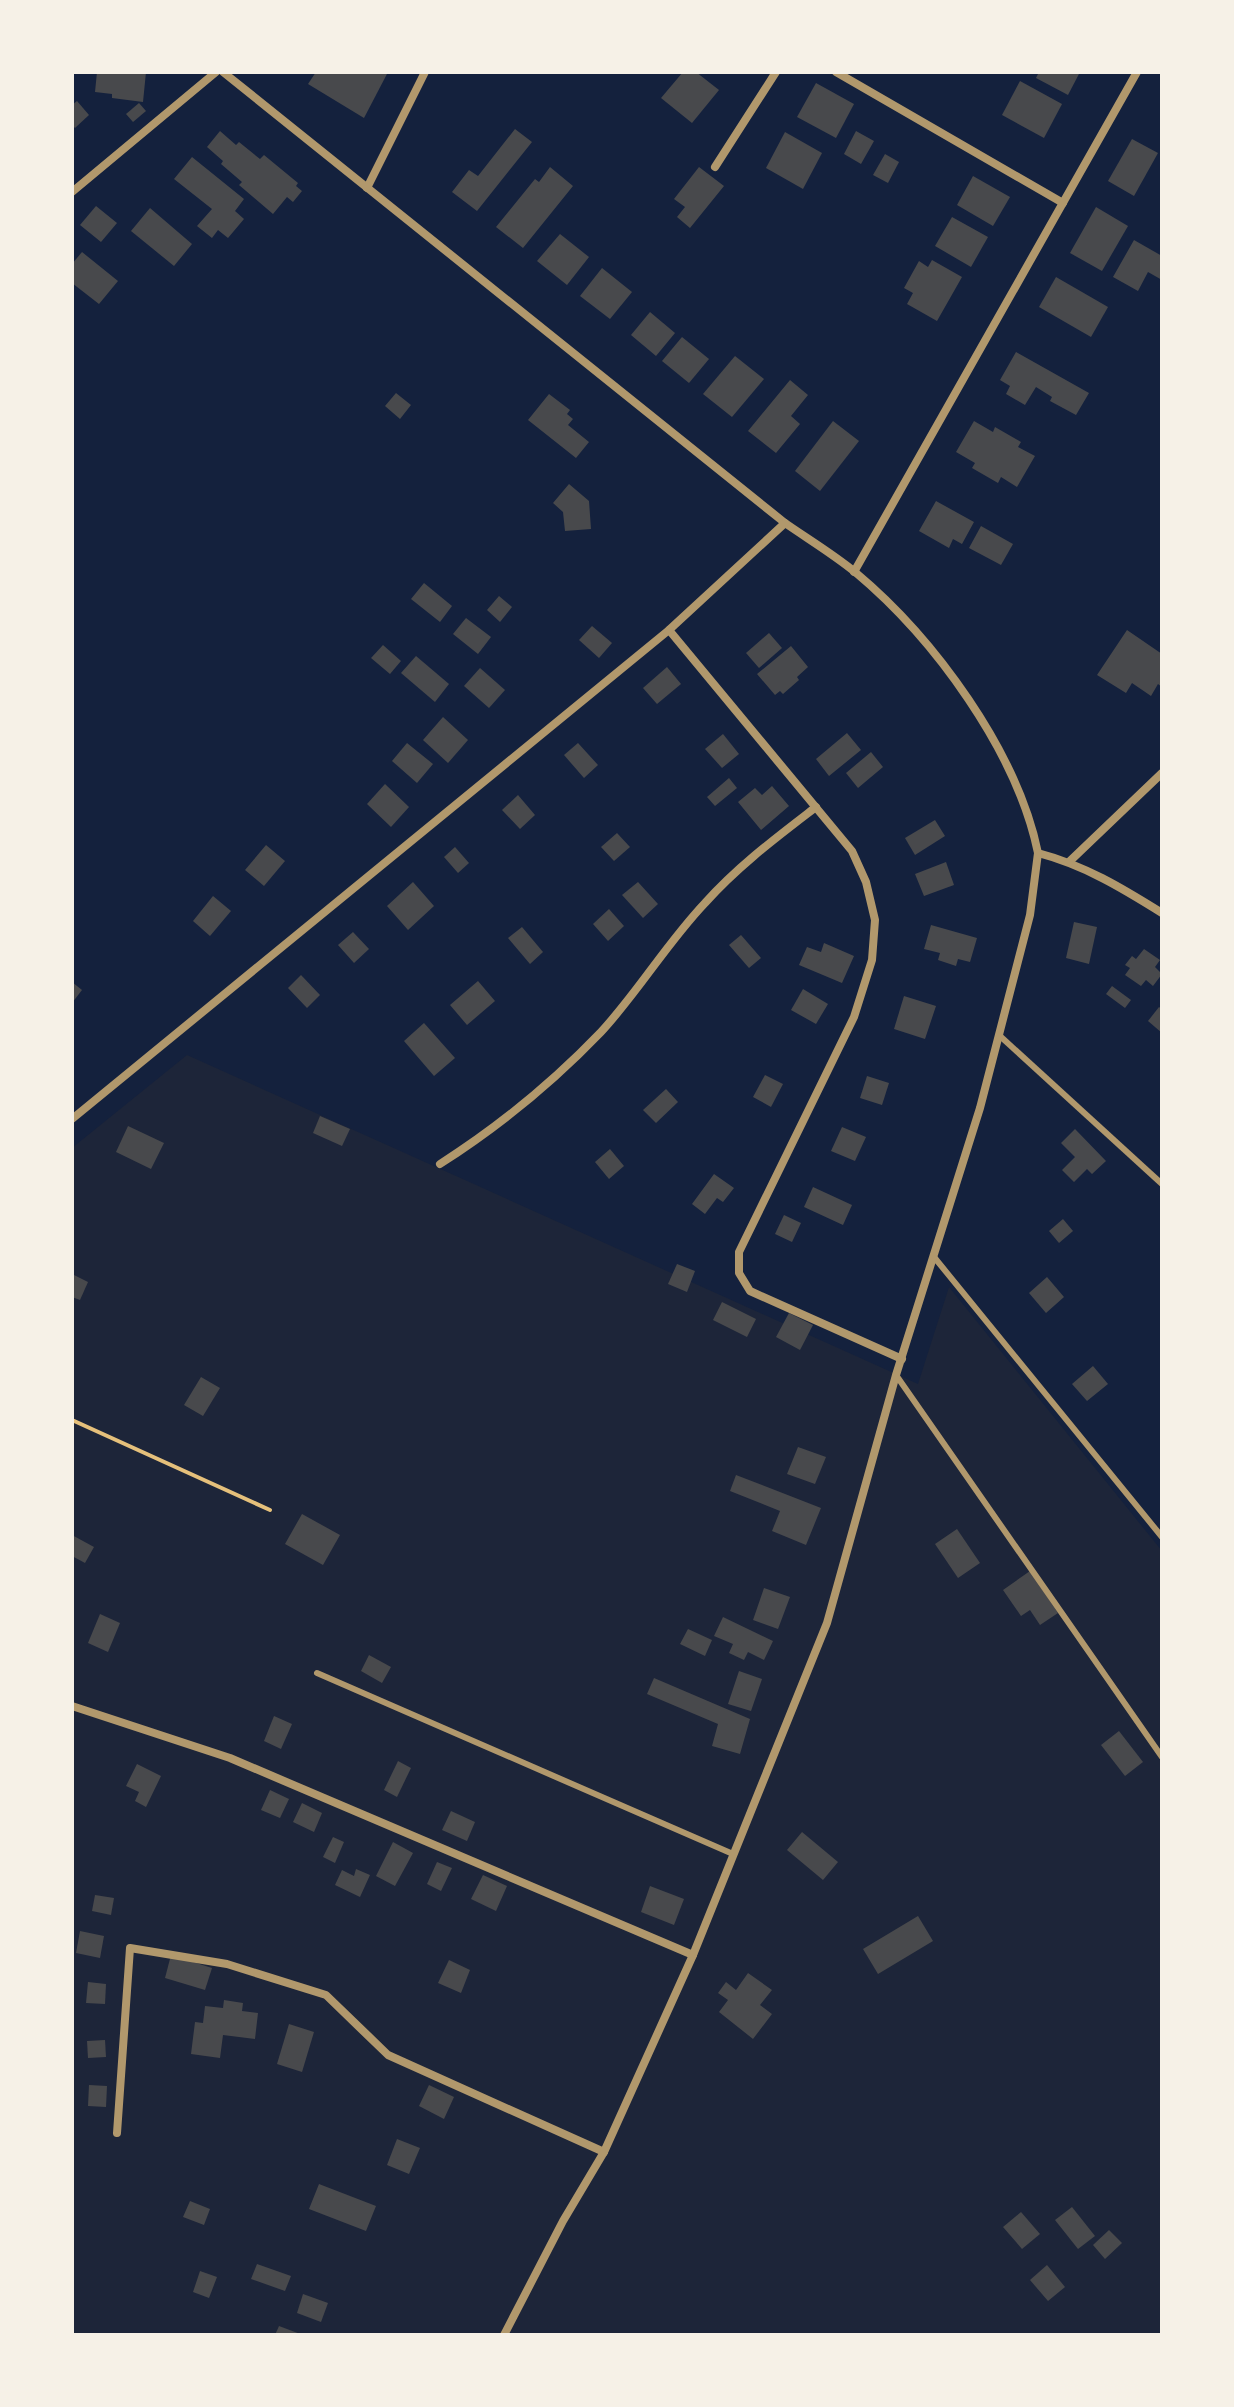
<svg xmlns="http://www.w3.org/2000/svg" width="1234" height="2407" font-family="'Exo 2',sans-serif">
  <rect width="100%" height="100%" fill="#14213d"/>
  <polygon fill="#1d2539" points="187,1055 918,1384 949,1287 1162,1551 1162,2335 72,2335 72,1148"/>
  <g fill="#48494c">
    <polygon points="97,72 146,72 143,102 112,98 112,94 95,92"/>
    <polygon points="316,72 388,72 364,118 308,84"/>
    <polygon points="683,72 696,72 719,90 692,123 661,98"/>
    <polygon points="1039,72 1080,72 1068,95 1036,78"/>
    <polygon points="1020,81 1062,104 1044,138 1002,115"/>
    <polygon points="816,83 854,104 836,138 797,117"/>
    <polygon points="77,101 89,115 75,128 72,125 72,105"/>
    <polygon points="139,103 146,111 133,122 126,114"/>
    <polygon points="515,129 532,142 477,211 452,192 469,170 478,176"/>
    <polygon points="220,131 236,145 239,142 260,159 264,155 298,183 296,186 302,191 293,202 287,197 273,214 239,185 242,182 221,164 223,161 207,147"/>
    <polygon points="856,131 874,141 861,164 844,154"/>
    <polygon points="785,132 822,153 803,189 766,168"/>
    <polygon points="1132,139 1158,153 1134,196 1108,181"/>
    <polygon points="885,154 899,162 888,183 873,175"/>
    <polygon points="192,157 244,199 235,211 244,219 228,238 218,230 212,238 197,226 212,209 174,179"/>
    <polygon points="550,167 573,186 523,248 496,227 535,179 539,182"/>
    <polygon points="699,167 724,186 690,228 677,217 685,207 674,199"/>
    <polygon points="973,176 1010,197 993,226 957,205"/>
    <polygon points="96,206 117,223 101,242 80,225"/>
    <polygon points="1096,207 1128,226 1102,271 1070,253"/>
    <polygon points="150,208 192,244 174,266 131,231"/>
    <polygon points="952,217 988,237 971,267 935,246"/>
    <polygon points="560,234 589,257 567,285 537,261"/>
    <polygon points="1134,240 1162,256 1162,280 1148,272 1138,291 1113,277"/>
    <polygon points="82,252 118,281 99,304 72,283 72,264"/>
    <polygon points="932,260 962,277 937,321 907,304 913,293 904,288 919,261 928,267"/>
    <polygon points="602,268 632,292 610,319 580,296"/>
    <polygon points="1056,277 1108,307 1091,337 1039,307"/>
    <polygon points="650,312 675,333 656,356 631,335"/>
    <polygon points="682,337 709,359 689,383 662,361"/>
    <polygon points="1016,352 1089,393 1076,415 1050,401 1052,397 1036,387 1025,405 1006,394 1010,386 1000,380"/>
    <polygon points="735,356 764,379 732,417 703,394"/>
    <polygon points="790,380 808,395 791,416 800,424 776,453 748,431"/>
    <polygon points="396,393 411,405 400,419 385,406"/>
    <polygon points="549,394 570,410 567,414 573,419 568,425 589,442 576,458 528,420"/>
    <polygon points="833,421 859,441 820,491 795,471"/>
    <polygon points="974,421 993,432 995,427 1021,442 1018,447 1035,456 1017,487 1001,477 998,483 972,468 975,463 956,452"/>
    <polygon points="569,484 589,501 591,529 565,531 563,512 553,503"/>
    <polygon points="936,501 974,522 962,544 953,539 949,548 919,531"/>
    <polygon points="981,526 1013,544 1001,565 969,548"/>
    <polygon points="424,583 452,606 440,622 411,599"/>
    <polygon points="499,596 512,607 500,622 487,610"/>
    <polygon points="466,618 491,637 478,654 453,634"/>
    <polygon points="592,626 612,643 599,658 579,640"/>
    <polygon points="1127,630 1162,654 1162,687 1158,684 1151,696 1132,683 1126,693 1097,675"/>
    <polygon points="769,633 782,648 759,668 746,653"/>
    <polygon points="383,645 401,661 390,674 371,658"/>
    <polygon points="791,646 808,667 797,677 799,680 783,694 780,691 775,695 757,674"/>
    <polygon points="416,656 449,684 435,702 401,673"/>
    <polygon points="667,667 681,684 657,704 643,688"/>
    <polygon points="480,668 505,690 489,708 464,686"/>
    <polygon points="443,717 468,740 448,763 423,740"/>
    <polygon points="847,733 861,750 829,776 816,759"/>
    <polygon points="723,734 739,754 722,768 705,749"/>
    <polygon points="407,743 433,764 417,783 392,761"/>
    <polygon points="578,743 598,765 584,778 564,755"/>
    <polygon points="871,752 883,767 858,788 846,773"/>
    <polygon points="729,778 737,788 715,806 707,797"/>
    <polygon points="385,784 409,807 391,827 367,804"/>
    <polygon points="772,786 789,806 761,830 738,802 755,788 762,795"/>
    <polygon points="518,795 535,815 520,829 502,810"/>
    <polygon points="935,820 945,836 915,855 905,838"/>
    <polygon points="617,833 630,847 614,861 601,847"/>
    <polygon points="266,845 285,861 264,886 245,870"/>
    <polygon points="455,847 469,863 458,873 444,857"/>
    <polygon points="946,862 954,885 924,896 915,874"/>
    <polygon points="413,882 434,906 408,930 387,906"/>
    <polygon points="638,882 658,904 643,918 622,895"/>
    <polygon points="213,896 231,911 210,936 193,921"/>
    <polygon points="609,909 624,926 608,941 593,924"/>
    <polygon points="1074,922 1097,927 1089,964 1066,958"/>
    <polygon points="931,925 977,938 970,962 958,959 956,966 938,960 940,953 924,949"/>
    <polygon points="522,927 543,952 530,964 508,938"/>
    <polygon points="353,932 369,949 354,963 338,945"/>
    <polygon points="741,935 761,958 749,968 729,945"/>
    <polygon points="824,943 854,956 842,983 799,965 807,947 821,952"/>
    <polygon points="1144,949 1160,960 1155,967 1162,974 1153,986 1146,980 1141,986 1125,975 1130,968 1125,965 1132,956 1136,959"/>
    <polygon points="301,975 320,995 307,1008 288,988"/>
    <polygon points="478,981 495,1001 467,1025 450,1005"/>
    <polygon points="72,982 82,990 72,1003"/>
    <polygon points="1112,986 1131,1000 1125,1008 1106,994"/>
    <polygon points="803,989 828,1004 816,1024 791,1010"/>
    <polygon points="904,996 936,1006 925,1039 894,1029"/>
    <polygon points="1159,1007 1162,1009 1162,1033 1148,1021"/>
    <polygon points="424,1023 455,1058 434,1076 404,1041"/>
    <polygon points="765,1075 783,1084 771,1107 753,1097"/>
    <polygon points="867,1076 889,1083 882,1105 860,1098"/>
    <polygon points="666,1089 678,1102 656,1123 643,1110"/>
    <polygon points="320,1116 350,1129 342,1146 313,1133"/>
    <polygon points="128,1126 164,1143 151,1169 116,1152"/>
    <polygon points="842,1127 866,1137 855,1161 831,1151"/>
    <polygon points="1075,1129 1106,1161 1092,1174 1087,1169 1074,1182 1062,1170 1075,1157 1061,1143"/>
    <polygon points="610,1149 624,1166 609,1179 595,1162"/>
    <polygon points="714,1174 734,1188 723,1202 717,1198 705,1214 692,1204"/>
    <polygon points="813,1187 852,1205 843,1225 804,1207"/>
    <polygon points="784,1215 801,1223 792,1242 775,1234"/>
    <polygon points="1063,1219 1073,1231 1059,1243 1049,1231"/>
    <polygon points="677,1264 695,1271 687,1292 668,1284"/>
    <polygon points="72,1274 88,1282 80,1300 72,1297"/>
    <polygon points="1047,1277 1064,1297 1046,1313 1029,1293"/>
    <polygon points="722,1302 756,1319 747,1337 713,1320"/>
    <polygon points="789,1313 813,1325 800,1350 776,1337"/>
    <polygon points="1093,1366 1108,1384 1087,1401 1072,1384"/>
    <polygon points="201,1377 220,1388 203,1416 184,1405"/>
    <polygon points="798,1447 826,1457 815,1484 787,1474"/>
    <polygon points="736,1475 821,1508 806,1545 772,1531 780,1511 730,1491"/>
    <polygon points="302,1514 340,1535 323,1565 285,1544"/>
    <polygon points="957,1529 980,1563 958,1578 935,1544"/>
    <polygon points="72,1535 94,1547 85,1563 72,1556"/>
    <polygon points="1030,1571 1058,1613 1040,1625 1030,1610 1021,1616 1003,1590"/>
    <polygon points="764,1588 790,1597 778,1629 753,1620"/>
    <polygon points="100,1614 120,1623 108,1652 88,1643"/>
    <polygon points="723,1617 773,1641 764,1660 748,1652 744,1660 729,1653 733,1644 714,1636"/>
    <polygon points="688,1629 712,1640 705,1656 680,1644"/>
    <polygon points="369,1655 391,1667 382,1683 361,1671"/>
    <polygon points="739,1671 762,1679 751,1711 728,1704"/>
    <polygon points="654,1678 750,1719 740,1754 712,1746 718,1724 647,1694"/>
    <polygon points="274,1716 292,1724 281,1749 264,1741"/>
    <polygon points="1119,1731 1143,1762 1125,1776 1101,1745"/>
    <polygon points="398,1761 411,1768 397,1797 384,1790"/>
    <polygon points="137,1764 161,1776 146,1807 135,1801 139,1792 126,1786"/>
    <polygon points="270,1790 289,1799 280,1818 261,1810"/>
    <polygon points="302,1803 322,1813 314,1832 293,1822"/>
    <polygon points="451,1811 475,1822 467,1841 442,1830"/>
    <polygon points="802,1832 838,1862 823,1880 787,1850"/>
    <polygon points="333,1837 344,1842 335,1863 323,1857"/>
    <polygon points="393,1842 413,1853 395,1886 376,1876"/>
    <polygon points="437,1862 452,1868 441,1891 427,1884"/>
    <polygon points="356,1869 370,1875 360,1897 335,1885 342,1870 354,1876"/>
    <polygon points="483,1875 507,1886 496,1911 471,1899"/>
    <polygon points="650,1886 684,1899 674,1925 641,1912"/>
    <polygon points="95,1895 114,1898 111,1915 92,1911"/>
    <polygon points="918,1916 933,1941 878,1974 863,1949"/>
    <polygon points="80,1931 104,1936 100,1958 76,1953"/>
    <polygon points="171,1955 212,1968 205,1990 165,1978"/>
    <polygon points="449,1960 470,1970 461,1993 438,1983"/>
    <polygon points="748,1973 772,1990 760,2005 772,2014 753,2039 719,2012 728,2000 718,1993 726,1982 736,1990"/>
    <polygon points="88,1982 106,1984 105,2004 86,2003"/>
    <polygon points="224,2000 243,2003 242,2011 258,2013 255,2039 223,2035 220,2058 191,2054 195,2022 203,2023 205,2006 223,2008"/>
    <polygon points="289,2024 314,2032 302,2072 277,2064"/>
    <polygon points="105,2040 106,2057 88,2058 87,2041"/>
    <polygon points="89,2085 107,2086 106,2107 88,2106"/>
    <polygon points="429,2085 454,2097 444,2119 419,2106"/>
    <polygon points="397,2139 420,2148 409,2174 387,2165"/>
    <polygon points="319,2184 376,2206 366,2231 309,2209"/>
    <polygon points="190,2201 210,2209 204,2225 183,2217"/>
    <polygon points="1072,2207 1095,2236 1078,2249 1055,2220"/>
    <polygon points="1021,2212 1040,2234 1022,2249 1003,2227"/>
    <polygon points="1109,2230 1122,2243 1105,2259 1093,2245"/>
    <polygon points="257,2264 291,2276 285,2291 251,2279"/>
    <polygon points="1047,2265 1065,2287 1048,2301 1030,2280"/>
    <polygon points="200,2271 217,2277 209,2298 193,2292"/>
    <polygon points="303,2294 328,2303 321,2322 297,2313"/>
    <polygon points="279,2326 303,2335 275,2335"/>
  </g>
  <g fill="none" stroke-linecap="round" stroke-linejoin="round">
    <polyline stroke="#e5c07b" stroke-width="4" points="72,1420 270,1510"/>
    <g stroke="#b1986c" stroke-width="6">
      <polyline points="1000,1036 1162,1184"/>
      <polyline points="934,1257 1162,1537"/>
      <polyline points="896,1375 1162,1757"/>
      <polyline points="317,1673 733,1854"/>
    </g>
    <g stroke="#b1986c" stroke-width="8">
      <path d="M 223,72 L 785,523 C 808,539 833,554 855,572 C 934,638 1017,751 1038,853 C 1084,865 1122,888 1162,913"/>
      <polyline points="836,72 1063,203"/>
      <polyline points="715,167 776,72"/>
      <polyline points="367,188 425,72"/>
      <polyline points="72,192 216,72"/>
      <polyline points="854,572 1137,72"/>
      <polyline points="669,630 852,851 866,882 875,920 872,960 854,1017 739,1252 739,1273 750,1291 902,1359"/>
      <polyline points="1070,861 1162,773"/>
      <polyline points="72,1119 669,630 785,523"/>
      <path d="M 440,1164 C 498,1127 553,1082 601,1032 C 638,992 667,943 705,903 C 738,866 777,837 816,807"/>
      <polyline points="72,1706 230,1758 693,1955"/>
      <polyline points="117,2133 130,1948 227,1964 326,1995 388,2055 604,2152"/>
      <polyline points="504,2335 563,2221 604,2152 693,1955 827,1623 896,1375 980,1108 1030,915 1038,853"/>
    </g>
  </g>
  <rect width="1234" height="2407" fill="none" stroke="#f6f1e7" stroke-width="148"/>
</svg>
